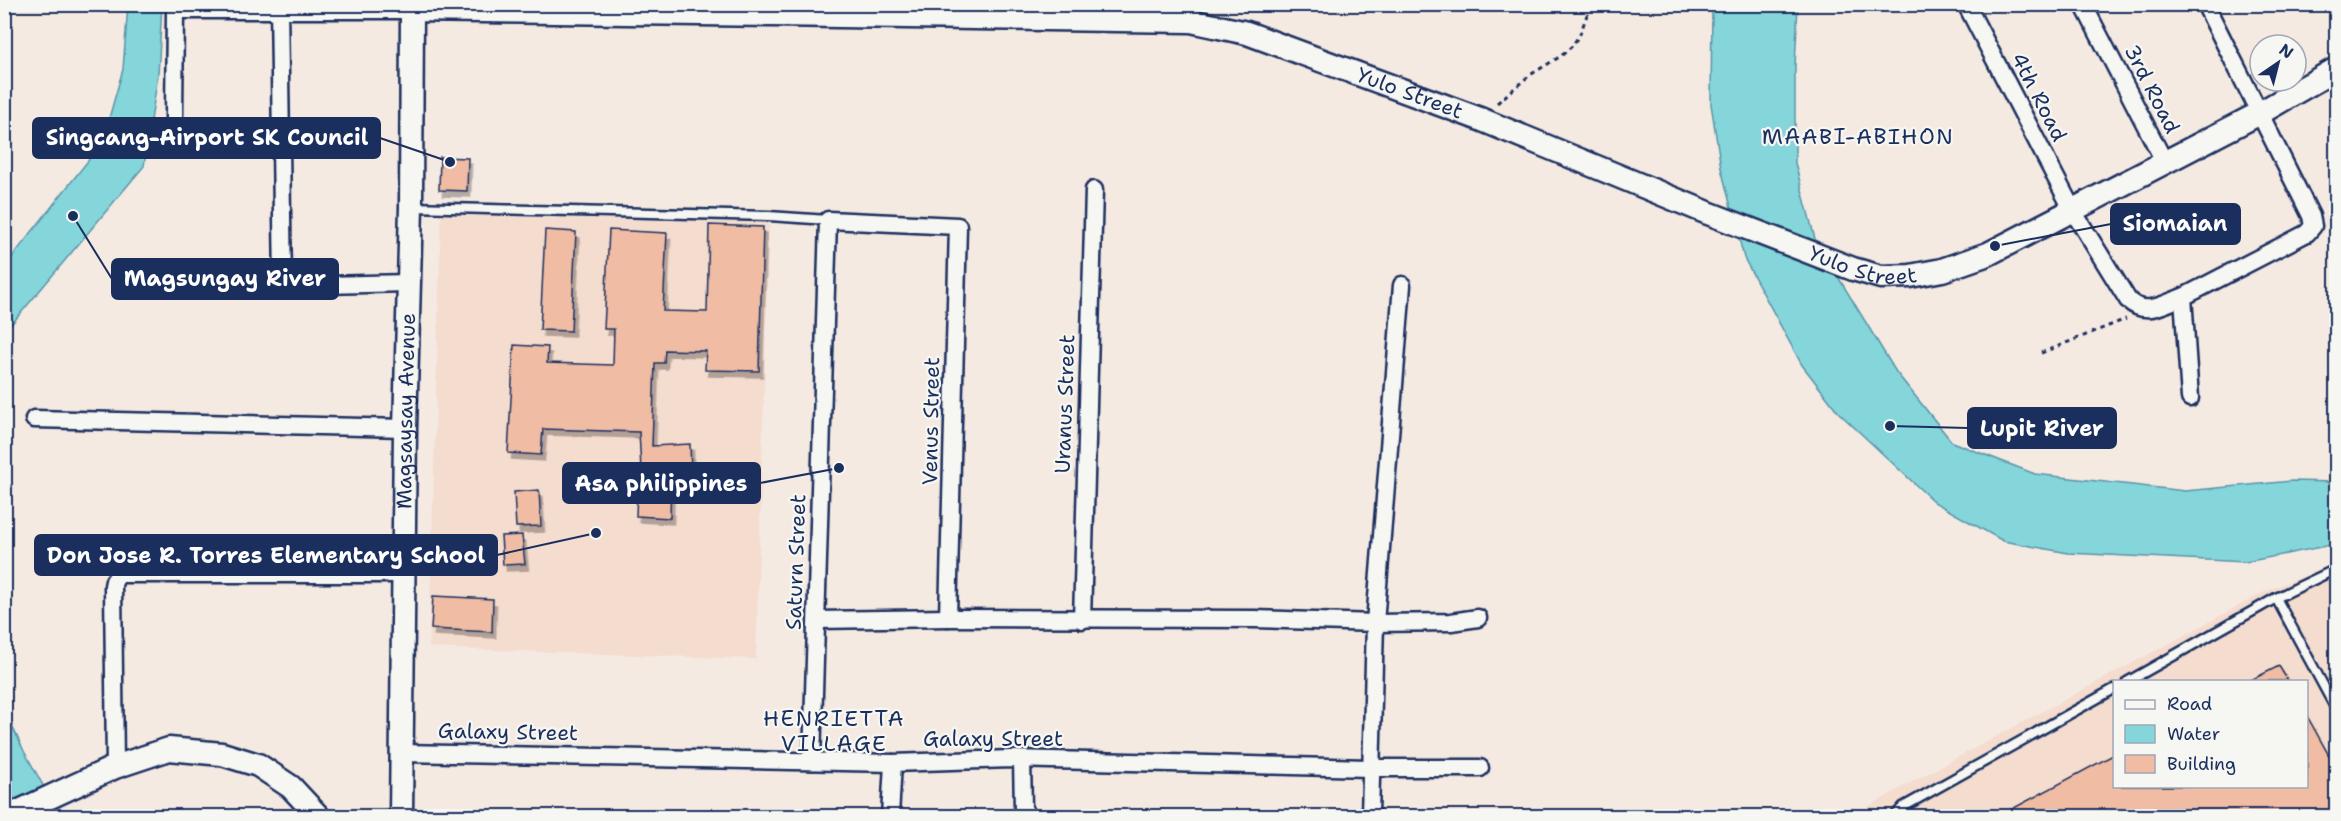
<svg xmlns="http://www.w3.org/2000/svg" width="2341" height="821" font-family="'Shantell Sans',sans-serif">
  <defs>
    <filter id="shadow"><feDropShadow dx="3.5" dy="6" stdDeviation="0" flood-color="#0004"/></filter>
  </defs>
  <rect width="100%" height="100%" fill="#f5eae2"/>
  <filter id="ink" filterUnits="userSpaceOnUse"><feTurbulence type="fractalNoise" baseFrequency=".0167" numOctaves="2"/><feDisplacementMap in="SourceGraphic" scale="12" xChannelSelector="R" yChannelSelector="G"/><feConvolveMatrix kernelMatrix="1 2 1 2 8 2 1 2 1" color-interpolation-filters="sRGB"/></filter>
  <g filter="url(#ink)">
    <g fill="#f4dccf" fill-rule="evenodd">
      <polygon points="441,215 769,223 756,659 429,648"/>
      <path d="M 2336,564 L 2336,816 L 1852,816 L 1908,784 L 2268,590 ZM 2114,682 L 2306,682 L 2306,786 L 2114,786 Z"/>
    </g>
    <g fill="#84d6da" stroke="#5a93a8" stroke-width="1.5">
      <polygon points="128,5 162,5 158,75 144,166 5,332 5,266 102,143 123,69"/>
      <polygon points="1712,5 1798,5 1795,66 1795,163 1815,239 1896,372 1952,442 2035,474 2185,491 2292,481 2336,482 2336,544 2246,562 2068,553 2003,541 1934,502 1839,413 1802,365 1744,258 1721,168 1711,104"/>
      <polygon points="4,709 24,751 60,816 26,816 5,785"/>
    </g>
    <g fill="#f0bca3" stroke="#1b2f5e" stroke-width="1.5" filter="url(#shadow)">
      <polygon points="440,157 468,158 467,191 439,190"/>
      <polygon points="709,225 763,227 759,371 705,370 706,351 665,350 664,363 655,363 652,446 690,444 691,474 671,475 670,518 636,516 637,488 642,488 639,432 543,429 541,455 508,453 514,345 548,347 547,363 613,365 614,329 604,329 609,230 667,233 663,311 707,312"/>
      <polygon points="545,230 576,232 571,331 540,330"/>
      <polygon points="539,490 541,526 516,527 514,492"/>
      <polygon points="522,535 525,564 503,565 501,536"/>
      <polygon points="433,596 493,599 492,632 431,629"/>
      <polygon points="2279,666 2288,681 2249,681"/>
      <polygon points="2307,716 2337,770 2337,816 1999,816 2115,754 2115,786 2307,786"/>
    </g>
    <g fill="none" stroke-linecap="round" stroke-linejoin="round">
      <g stroke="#1b2f5e" stroke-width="13">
        <g id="lane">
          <polyline points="412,207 769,216 828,220"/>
          <polyline points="2336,569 2276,598 2336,709"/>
          <polyline points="2127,682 2276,598"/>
          <polyline points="1895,816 1903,807 2114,689"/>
        </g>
      </g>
      <g stroke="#1b2f5e" stroke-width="21">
        <g id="street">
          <polyline points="279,4 283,286"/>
          <path d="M 1966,4 L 2073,211 L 2128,300 C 2146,317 2163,304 2183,297"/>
          <polyline points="2083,4 2165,163"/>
          <polyline points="174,118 175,10 412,10 411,4"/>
          <polyline points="162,282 283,286 408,283"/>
          <polyline points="2190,398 2183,297 2307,233 2313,226 2311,216 2205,4"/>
          <polyline points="34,419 405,428"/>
          <polyline points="817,620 948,618 1255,619 1375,623 1451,622 1478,618"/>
          <polyline points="1082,620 1094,190"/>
          <polyline points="401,753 893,763 1011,759 1369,768 1480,768"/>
          <polyline points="1022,760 1023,809 1028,816"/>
          <polyline points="812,761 828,220 958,226 948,618"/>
          <polyline points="115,767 113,586 114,581 119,574 405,574"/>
          <polyline points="890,816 893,763"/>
          <polyline points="1370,816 1375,623 1402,285"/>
        </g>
      </g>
      <g stroke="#1b2f5e" stroke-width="27">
        <g id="secondary">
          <polyline points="9,816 115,767 169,749 222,754 258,765 291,787 318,816"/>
          <path id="s1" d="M 401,816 L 405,428 L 411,207 L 412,10 L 1191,21 L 1247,33 L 1480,119 L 1708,213 L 1853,269 L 1881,277 L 1910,276 L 1942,270 L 1988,254 L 2260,113 L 2336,69"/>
        </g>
      </g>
      <g stroke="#1b2f5e" stroke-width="3" stroke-dasharray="4.5 4.5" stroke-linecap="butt">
        <polyline points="1497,103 1530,75 1561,56 1572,46 1580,34 1591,4"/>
        <polyline points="2041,353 2126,319"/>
      </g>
      <use href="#lane" stroke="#f6f6f2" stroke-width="8"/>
      <use href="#street" stroke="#f6f6f2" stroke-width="16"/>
      <use href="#secondary" stroke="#f6f6f2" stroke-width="22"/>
    </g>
  </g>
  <g text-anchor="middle" stroke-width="4.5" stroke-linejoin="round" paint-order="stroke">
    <g font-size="21" fill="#1b2f5e" stroke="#f6f6f2">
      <text transform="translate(2152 89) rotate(63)" y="7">3rd Road</text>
      <text dy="7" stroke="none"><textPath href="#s1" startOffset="1816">Yulo Street</textPath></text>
      <text transform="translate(2039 97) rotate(63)" y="7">4th Road</text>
      <text dy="7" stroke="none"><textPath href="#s1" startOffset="2302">Yulo Street</textPath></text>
      <text transform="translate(1065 404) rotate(-88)" y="7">Uranus Street</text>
      <text dy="7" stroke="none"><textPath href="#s1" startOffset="405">Magsaysay Avenue</textPath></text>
      <text transform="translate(931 421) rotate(-89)" y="7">Venus Street</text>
      <text transform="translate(796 562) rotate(-88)" y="7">Saturn Street</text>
      <text transform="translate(508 732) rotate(1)" y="7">Galaxy Street</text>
      <text x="993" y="746">Galaxy Street</text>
    </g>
    <g font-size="22" letter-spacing="1.5" fill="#1b2f5e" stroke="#f6f6f2">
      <text x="1858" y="144">MAABI-ABIHON</text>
      <text x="834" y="726">HENRIETTA<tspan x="834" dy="25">VILLAGE</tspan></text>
    </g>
  </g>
  <path fill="none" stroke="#1b2f5e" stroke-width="2" d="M450 162L380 138M1995 246L2111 224M73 216L112 279M1890 426L1968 428M839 468L760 483M596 533L497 555"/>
  <g fill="#1b2f5e" stroke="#f6f6f2" stroke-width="2">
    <circle cx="450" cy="162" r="6"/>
    <circle cx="1995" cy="246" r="6"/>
    <circle cx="73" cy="216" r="6"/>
    <circle cx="1890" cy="426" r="6"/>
    <circle cx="839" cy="468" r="6"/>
    <circle cx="596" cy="533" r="6"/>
  </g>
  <g fill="#1b2f5e" stroke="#1b2f5e" stroke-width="2">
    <rect x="33" y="118" width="347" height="40" rx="6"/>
    <rect x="2111" y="204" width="129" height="40" rx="6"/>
    <rect x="112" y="259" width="226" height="40" rx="6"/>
    <rect x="1968" y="408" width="148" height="40" rx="6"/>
    <rect x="563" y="463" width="197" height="40" rx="6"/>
    <rect x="35" y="535" width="462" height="40" rx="6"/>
  </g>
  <g font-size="22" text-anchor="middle" font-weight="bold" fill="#fff">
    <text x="207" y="145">Singcang-Airport SK Council</text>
    <text x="2175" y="231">Siomaian</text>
    <text x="225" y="286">Magsungay River</text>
    <text x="2042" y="436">Lupit River</text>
    <text x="661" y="491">Asa philippines</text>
    <text x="266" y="563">Don Jose R. Torres Elementary School</text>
  </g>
  <rect width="2341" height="821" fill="none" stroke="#f6f6f2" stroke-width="24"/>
  <rect x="12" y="12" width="2317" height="797" fill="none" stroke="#1b2f5e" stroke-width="2" filter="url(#ink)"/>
  <rect x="2113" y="680" width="195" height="108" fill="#f6f6f2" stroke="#9ea6b7" stroke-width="1.5"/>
  <rect x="2125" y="700" width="30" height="9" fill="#f6f6f2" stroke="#9ea6b7" stroke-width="1.5"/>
  <text x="2167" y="710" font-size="18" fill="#1b2f5e">Road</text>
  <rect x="2125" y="725" width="30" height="18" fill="#84d6da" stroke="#9ea6b7" stroke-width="1.5"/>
  <text x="2167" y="740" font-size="18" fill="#1b2f5e">Water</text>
  <rect x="2125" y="755" width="30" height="18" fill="#f0bca3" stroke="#9ea6b7" stroke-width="1.5"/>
  <text x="2167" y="770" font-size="18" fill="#1b2f5e">Building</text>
  <g transform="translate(2278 63) rotate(35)"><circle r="28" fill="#f6f6f2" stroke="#9ea6b7" stroke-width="1.5"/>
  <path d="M0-4.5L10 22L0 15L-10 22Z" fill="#1b2f5e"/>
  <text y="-9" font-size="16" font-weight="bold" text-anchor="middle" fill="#1b2f5e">N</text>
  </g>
</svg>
